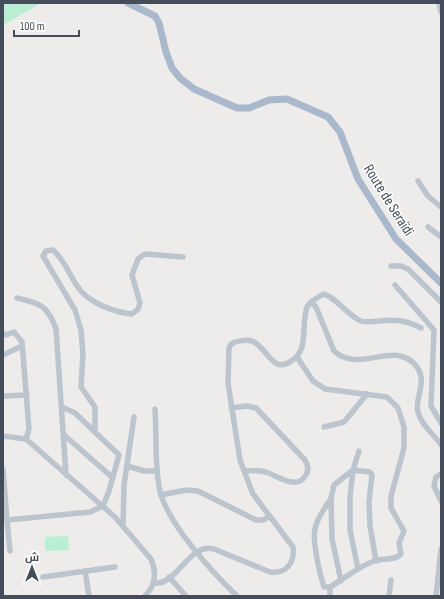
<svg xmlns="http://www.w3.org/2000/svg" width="444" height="599" font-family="'Sofia Sans Condensed',Cairo,sans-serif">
  <rect width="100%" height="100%" fill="#eeebeb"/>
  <g fill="#b8eed2">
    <polygon points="3,3 41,3 3,25"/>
    <polygon points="68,536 69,550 45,551 45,537"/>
  </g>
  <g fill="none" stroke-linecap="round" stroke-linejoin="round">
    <g stroke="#bcc4ce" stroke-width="5.5">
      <polyline points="439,3 441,12"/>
      <polyline points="418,181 428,196 441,207"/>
      <polyline points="428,227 441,237"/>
      <polyline points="391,266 401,266 408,269 441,302"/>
      <polyline points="395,285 434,330 431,406 441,423"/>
      <path d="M 17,298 C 40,303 48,306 56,329 L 66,475"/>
      <path d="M 311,302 L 316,307 L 334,351 C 360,375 395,338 417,367 C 428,383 414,397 418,412 C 421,425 434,434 441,445"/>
      <polyline points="3,333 6,335 14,332 22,342 29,429 26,439"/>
      <polyline points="3,355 22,346"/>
      <path d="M 297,357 L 313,381 L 325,389 L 387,397 L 398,408 L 404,427 L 404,448 L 391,496 L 391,508 L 404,531 L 399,543 L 401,554 C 395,561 383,558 374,561 C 358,567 345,578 330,587 L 330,594"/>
      <polyline points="3,396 27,395"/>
      <path d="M 231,408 L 247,406 L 256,408 L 305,460 C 308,465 309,470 306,475 C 297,491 278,476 266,472 C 259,470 252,470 244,471"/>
      <path d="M 155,409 C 157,436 154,464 160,491 C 168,524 212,572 237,596"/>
      <polyline points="324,427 344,422 367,394"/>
      <path d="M 95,432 L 95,407 L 81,387 L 83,354 L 81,330 L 75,310 L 43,256 L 46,251 L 53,250 C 65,261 69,274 77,286 C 88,303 114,312 132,314 L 138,309 L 140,303 L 132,275 L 138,259 L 145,254 L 183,257"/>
      <polyline points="64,435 113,478"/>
      <path d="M 3,436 L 26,439 L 115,517 L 151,559 C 157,573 156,585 145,596"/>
      <polyline points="127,466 144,471 157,471"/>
      <polyline points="3,469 7,520 90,512 103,506 109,491 119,455 75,413 62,407"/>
      <polyline points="441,474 436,477 434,486 441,501"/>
      <polyline points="161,495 186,490 198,491 256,520 263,520 270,516"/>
      <polyline points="7,520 10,551"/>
      <polyline points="123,526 124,485 134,417"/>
      <polyline points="358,569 350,530 350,497 353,470 370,472 372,475 369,502 370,526 376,561"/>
      <polyline points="85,571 89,596"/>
      <polyline points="43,577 115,567"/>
      <polyline points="169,577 186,596"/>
      <polyline points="341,581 332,539 331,498 334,485 353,470 359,451"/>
      <path d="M 154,583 C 177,586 189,542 214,549 L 270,572 C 286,574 295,563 293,547 L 253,494 L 240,460 L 228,383 L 229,348 L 231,344 C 236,341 247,339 252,341 C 266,346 273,375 291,361 C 297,358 300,353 302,347 C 305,333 303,320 307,307 L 311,302 L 323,294 C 335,296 348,316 361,321 C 366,323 373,321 379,321 C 395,319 406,320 421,328"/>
      <path d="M 330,587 L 324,587 C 320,575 312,540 315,529 C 317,518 325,507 331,499"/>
      <polyline points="389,596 391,580"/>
      <polyline points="436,596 441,549"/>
    </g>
    <polyline stroke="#aab8cb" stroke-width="7" points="128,3 155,16 159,23 166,52 172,68 180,78 194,89 237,108 249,108 269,100 287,99 328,117 340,132 358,179 396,239 441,283"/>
  </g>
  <g text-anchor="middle" stroke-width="3" stroke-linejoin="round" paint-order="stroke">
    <g font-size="15" fill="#444d59" stroke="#fff">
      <text transform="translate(389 200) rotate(58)" y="5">Route de Seraïdi</text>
    </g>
  </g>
  <rect width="444" height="599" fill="none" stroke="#444d59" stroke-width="8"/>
  <g transform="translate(32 567)" stroke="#ffffff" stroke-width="3" paint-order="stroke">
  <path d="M0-3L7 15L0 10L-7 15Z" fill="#444d59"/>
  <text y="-6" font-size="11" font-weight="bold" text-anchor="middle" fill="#444d59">ش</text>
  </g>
  <path d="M14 30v6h65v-6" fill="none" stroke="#444d59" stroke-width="2"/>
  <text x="20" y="30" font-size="12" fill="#444d59" stroke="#ffffff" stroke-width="3" paint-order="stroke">100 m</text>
</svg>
